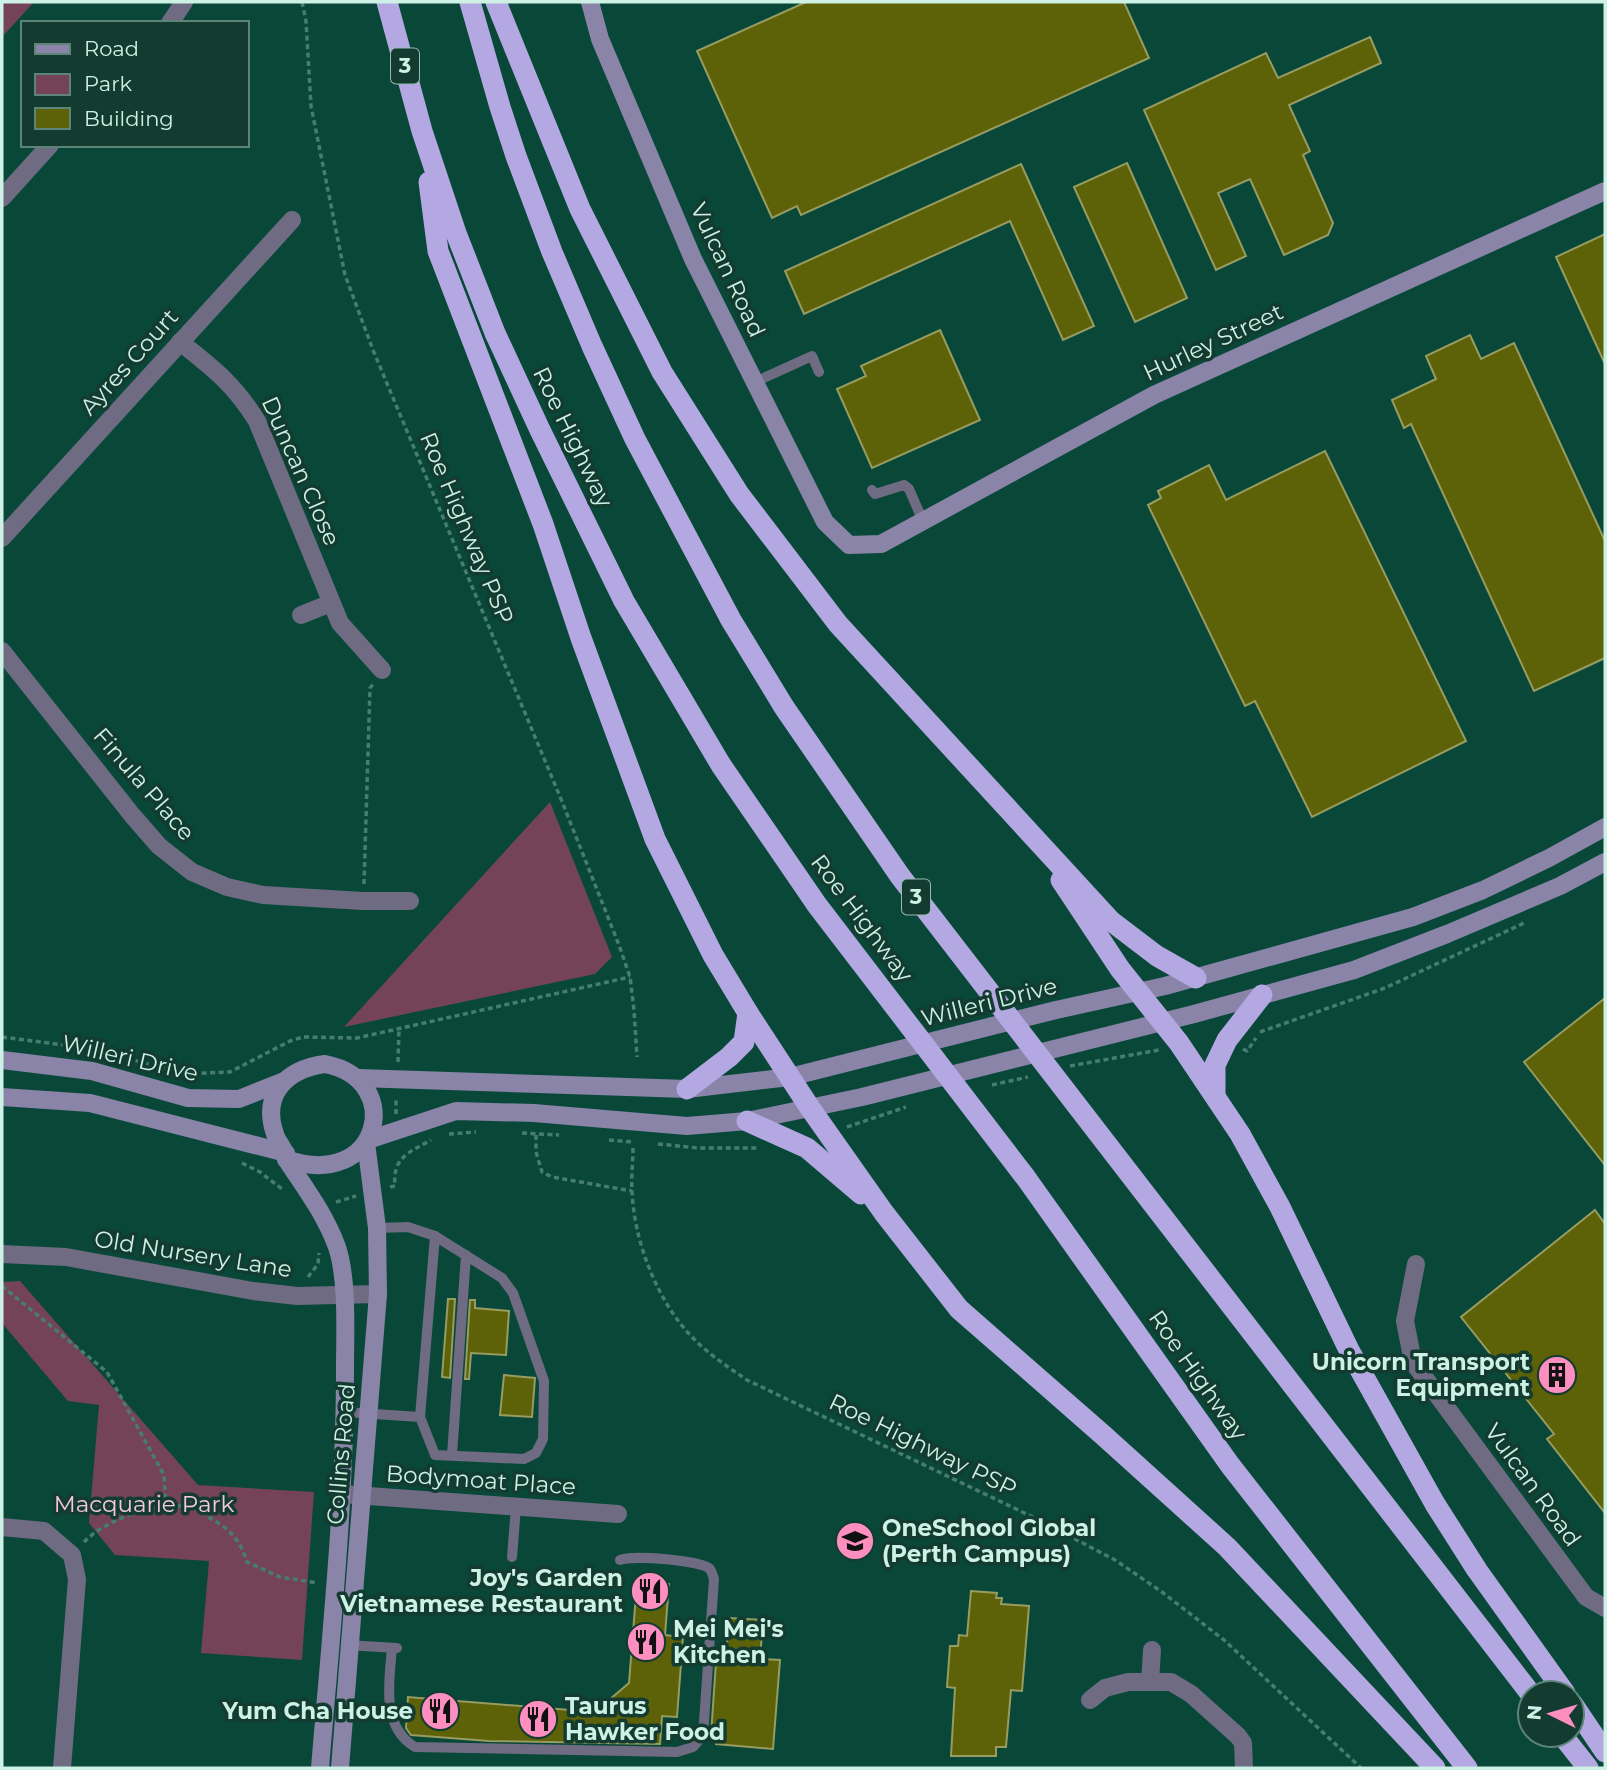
<svg xmlns="http://www.w3.org/2000/svg" width="1607" height="1770" font-family="Montserrat,sans-serif">
  <rect width="100%" height="100%" fill="#094839"/>
  <g fill="#744358">
    <polygon points="2,2 34,2 2,37"/>
    <polygon points="550,802 612,957 595,974 344,1027"/>
    <polygon points="20,1281 198,1485 314,1492 302,1660 201,1653 209,1561 115,1555 89,1523 99,1405 68,1401 2,1323 2,1282"/>
  </g>
  <g fill="#5d6108" stroke="#979c60" stroke-width="2">
    <polygon points="806,2 1124,2 1149,58 801,215 797,206 772,218 697,51"/>
    <polygon points="1370,37 1381,63 1289,105 1310,151 1303,155 1333,223 1328,235 1284,255 1250,179 1218,193 1246,256 1216,270 1144,110 1266,53 1278,78"/>
    <polygon points="1127,163 1187,298 1135,322 1074,187"/>
    <polygon points="1021,164 1094,326 1063,340 1010,221 804,314 785,271"/>
    <polygon points="1605,234 1605,364 1556,257"/>
    <polygon points="940,330 980,420 872,468 837,389 866,376 861,366"/>
    <polygon points="1470,335 1481,359 1514,343 1605,541 1605,658 1534,691 1411,424 1404,428 1392,400 1436,379 1426,356"/>
    <polygon points="1325,451 1466,741 1312,817 1255,701 1245,706 1148,505 1161,498 1158,491 1209,465 1226,500"/>
    <polygon points="1605,998 1605,1165 1524,1062"/>
    <polygon points="1595,1210 1605,1224 1605,1513 1547,1439 1554,1434 1461,1317"/>
    <polygon points="448,1299 455,1299 450,1378 442,1377"/>
    <polygon points="470,1300 475,1300 475,1308 509,1311 506,1355 471,1353 469,1379 465,1379"/>
    <polygon points="504,1375 535,1378 532,1417 500,1415"/>
    <polygon points="637,1582 669,1584 665,1635 683,1637 677,1717 662,1716 660,1744 489,1741 411,1735 406,1728 408,1697 595,1712 629,1683"/>
    <polygon points="971,1591 997,1593 996,1598 1002,1598 1001,1604 1029,1606 1022,1691 1011,1690 1006,1747 996,1747 996,1756 951,1756 955,1688 947,1687 950,1646 958,1646 959,1635 967,1636"/>
    <polygon points="729,1618 763,1620 760,1659 780,1660 773,1749 716,1744 716,1735 711,1735 716,1662 722,1662 722,1656 726,1656"/>
  </g>
  <g fill="none" stroke-linecap="round" stroke-linejoin="round">
    <g stroke="#477d6f" stroke-width="3.5" stroke-dasharray="5 3.5" stroke-linecap="butt">
      <polyline points="302,2 306,21 311,106 345,275 373,350 561,799 619,945 630,977 634,1010 637,1057"/>
      <polyline points="364,884 370,688 374,683"/>
      <polyline points="1260,1032 1385,988 1524,923"/>
      <polyline points="2,1037 95,1049 182,1074 230,1072 290,1041 303,1037 357,1038 630,977"/>
      <polyline points="1243,1049 1247,1051 1256,1038"/>
      <polyline points="398,1062 399,1029"/>
      <polyline points="1070,1066 1159,1050"/>
      <polyline points="992,1085 1028,1077"/>
      <polyline points="396,1114 396,1097"/>
      <polyline points="847,1127 906,1107"/>
      <polyline points="522,1133 559,1135"/>
      <polyline points="449,1134 476,1132"/>
      <polyline points="536,1135 536,1152 542,1172 552,1177 632,1191"/>
      <polyline points="609,1140 633,1142"/>
      <polyline points="658,1144 698,1148 758,1148"/>
      <path d="M 633,1148 C 633,1162 631,1176 632,1191 C 634,1241 657,1301 692,1337 C 708,1354 728,1367 747,1380 L 1039,1520 L 1115,1560 L 1162,1592 L 1224,1640 L 1361,1768"/>
      <polyline points="242,1163 260,1172 282,1189"/>
      <path d="M 390,1187 L 395,1186 C 392,1157 410,1152 431,1140"/>
      <polyline points="336,1202 356,1196"/>
      <polyline points="308,1277 318,1264 319,1253"/>
      <polyline points="2,1286 107,1372 164,1475 166,1507"/>
      <path d="M 84,1542 C 106,1519 159,1501 191,1507 C 196,1508 201,1512 205,1515 C 227,1527 240,1538 247,1562 L 280,1577 L 318,1583"/>
    </g>
    <g stroke="#6f6b83" stroke-width="10">
      <polyline points="755,382 812,356 819,372"/>
      <polyline points="872,490 875,494 904,485 909,489 923,521"/>
      <polyline points="344,1412 420,1417 435,1455 524,1459 536,1453 543,1439 544,1381 513,1293 502,1278 435,1236 408,1227 377,1228"/>
      <polyline points="420,1417 435,1236"/>
      <polyline points="452,1455 466,1255"/>
      <polyline points="512,1557 516,1507"/>
      <polyline points="346,1645 397,1648"/>
      <path d="M 392,1648 C 389,1682 381,1727 415,1747 L 677,1752 L 693,1747 L 703,1736 L 714,1579 C 713,1576 712,1572 710,1569 C 701,1560 632,1555 620,1560"/>
    </g>
    <g stroke="#6f6b83" stroke-width="18">
      <polyline points="170,23 184,2"/>
      <polyline points="2,198 50,145"/>
      <path d="M 180,342 C 213,368 234,384 257,421 L 340,623 L 382,670"/>
      <polyline points="2,538 292,220"/>
      <polyline points="301,615 331,603"/>
      <polyline points="2,651 132,815 159,846 192,872 227,887 263,895 363,901 410,901"/>
      <polyline points="2,1254 66,1257 253,1291 297,1296 378,1294"/>
      <polyline points="1416,1264 1405,1321 1413,1362 1586,1597 1605,1608"/>
      <polyline points="341,1494 618,1514"/>
      <polyline points="2,1527 44,1531 72,1555 77,1579 62,1768"/>
      <polyline points="1150,1682 1152,1650"/>
      <polyline points="1090,1700 1105,1688 1128,1682 1171,1682 1191,1694 1238,1736 1243,1743 1244,1768"/>
    </g>
    <g stroke="#8a84a9" stroke-width="18">
      <polyline points="590,2 600,39 693,259 825,522 849,545 881,544 1154,395 1605,191"/>
      <polyline points="2,1060 92,1071 188,1098 239,1099 284,1081"/>
      <path d="M 325,1064 C 407,1080 380,1192 286,1159 C 286,1149 278,1144 275,1134 C 261,1094 287,1069 325,1064 Z"/>
      <polyline points="358,1078 687,1089 790,1077 1056,1010 1165,986 1413,917 1483,890 1549,858 1605,827"/>
      <polyline points="2,1097 90,1103 286,1153"/>
      <polyline points="368,1140 456,1111 534,1113 687,1126 747,1121 862,1097 1194,1014 1354,970 1447,934 1560,886 1605,862"/>
      <path d="M 286,1159 C 305,1188 325,1214 337,1247 C 348,1280 345,1333 345,1369 C 345,1502 331,1635 320,1768"/>
      <polyline points="340,1768 378,1294 377,1228 366,1143"/>
    </g>
    <g stroke="#b3a8e1" stroke-width="21">
      <polyline points="387,2 422,131 456,233 495,333 540,430 624,601 721,765 817,905 1026,1178 1230,1465 1467,1768"/>
      <polyline points="470,2 500,107 516,156 552,252 592,346 635,439 731,620 784,707 900,876 1530,1693"/>
      <polyline points="496,2 580,209 662,372 739,494 838,624 1111,921 1157,956 1196,978"/>
      <polyline points="429,182 438,251 543,524 581,638 655,839 713,955 748,1013 810,1108 884,1213 959,1309 1103,1435 1227,1547 1435,1768"/>
      <polyline points="1061,880 1120,969 1179,1043 1240,1134 1280,1207 1349,1350 1435,1504 1477,1570 1565,1693"/>
      <polyline points="687,1089 729,1057 744,1042 748,1013"/>
      <polyline points="1215,1095 1215,1065 1227,1040 1262,995"/>
      <polyline points="747,1121 807,1148 861,1194"/>
      <polyline points="1572,1703 1605,1752"/>
      <polyline points="1562,1735 1588,1768"/>
    </g>
  </g>
  <defs>
    <g id="building-disc" transform="scale(2.0125)"><circle r="9.5" fill="#fd8ec0" stroke="#133b30"/><path d="M-4-6H4V6H1V3H-1V6H-4ZM-2.5-4.3h1.7v1.8h-1.7ZM.8-4.3h1.7v1.8H.8ZM-2.5-1h1.7V.8h-1.7ZM.8-1h1.7V.8H.8Z" fill="#111"/></g>
    <g id="school-disc" transform="scale(2.0125)"><circle r="9.5" fill="#fd8ec0" stroke="#133b30"/><path d="M0-5L7-2L0 1L-7-2ZM-4 1L0 2.5L4 1V4Q0 6-4 4Z" fill="#111"/></g>
    <g id="restaurant-disc" transform="scale(2.0125)"><circle r="9.5" fill="#fd8ec0" stroke="#133b30"/><path d="M-5-6h1v4h1v-4h1v4h1v-4h1v5L-1.5 .5V6h-2V.5L-5-1ZM5-6V6H3V1.5H1.5Q1.5-4 5-6Z" fill="#111"/></g>
  </defs>
  <g fill-rule="evenodd">
    <use href="#building-disc" x="1557" y="1375"/>
    <use href="#school-disc" x="855" y="1541"/>
    <use href="#restaurant-disc" x="650" y="1591"/>
    <use href="#restaurant-disc" x="646" y="1642"/>
    <use href="#restaurant-disc" x="440" y="1711"/>
    <use href="#restaurant-disc" x="538" y="1719"/>
  </g>
  <g text-anchor="middle" stroke-width="7" stroke-linejoin="round" paint-order="stroke">
    <g fill="#133b30" stroke="#95baaf" stroke-width="2">
      <rect x="391" y="48.5" width="28" height="35" rx="5"/>
      <rect x="902" y="879.5" width="28" height="35" rx="5"/>
    </g>
    <g font-size="21" font-weight="bold" fill="#cdf1e5">
      <text x="405" y="73">3</text>
      <text x="916" y="904">3</text>
    </g>
    <g font-size="23" fill="#cdf1e5" stroke="#133b30">
      <text transform="translate(728 270) rotate(65)" y="8">Vulcan Road</text>
      <text transform="translate(1213 342) rotate(-25)" y="8">Hurley Street</text>
      <text transform="translate(129 362) rotate(-48)" y="8">Ayres Court</text>
      <text transform="translate(573 437) rotate(64)" y="8">Roe Highway</text>
      <text transform="translate(301 471) rotate(66)" y="8">Duncan Close</text>
      <text transform="translate(467 528) rotate(67)" y="8">Roe Highway PSP</text>
      <text transform="translate(144 784) rotate(49)" y="8">Finula Place</text>
      <text transform="translate(862 918) rotate(53)" y="8">Roe Highway</text>
      <text transform="translate(989 1002) rotate(-14)" y="8">Willeri Drive</text>
      <text transform="translate(130 1058) rotate(13)" y="8">Willeri Drive</text>
      <text transform="translate(193 1254) rotate(9)" y="8">Old Nursery Lane</text>
      <text transform="translate(1198 1375) rotate(55)" y="8">Roe Highway</text>
      <text transform="translate(923 1445) rotate(26)" y="8">Roe Highway PSP</text>
      <text transform="translate(341 1454) rotate(-85)" y="8">Collins Road</text>
      <text transform="translate(481 1480) rotate(4)" y="8">Bodymoat Place</text>
      <text transform="translate(1533 1485) rotate(54)" y="8">Vulcan Road</text>
    </g>
    <g font-size="23" font-weight="bold" fill="#cdf1e5" stroke="#133b30" text-anchor="end">
      <text x="1530" y="1370">Unicorn Transport<tspan x="1530" dy="26">Equipment</tspan></text>
      <text x="882" y="1536" text-anchor="start">OneSchool Global<tspan x="882" dy="26">(Perth Campus)</tspan></text>
      <text x="623" y="1586">Joy's Garden<tspan x="623" dy="26">Vietnamese Restaurant</tspan></text>
      <text x="673" y="1637" text-anchor="start">Mei Mei's<tspan x="673" dy="26">Kitchen</tspan></text>
      <text x="565" y="1714" text-anchor="start">Taurus<tspan x="565" dy="26">Hawker Food</tspan></text>
      <text x="413" y="1719">Yum Cha House</text>
    </g>
    <g font-size="23" fill="#f4c9da" stroke="#133b30">
      <text x="144" y="1512">Macquarie Park</text>
    </g>
  </g>
  <rect width="1607" height="1770" fill="none" stroke="#cdf1e5" stroke-width="7"/>
  <rect x="21" y="21" width="228" height="126" fill="#133b30" stroke="#5d8478" stroke-width="2"/>
  <rect x="35" y="44" width="35" height="10" fill="#8a84a9" stroke="#5d8478" stroke-width="2"/>
  <text x="84" y="56" font-size="21" fill="#cdf1e5">Road</text>
  <rect x="35" y="74" width="35" height="21" fill="#744358" stroke="#5d8478" stroke-width="2"/>
  <text x="84" y="91" font-size="21" fill="#cdf1e5">Park</text>
  <rect x="35" y="108" width="35" height="21" fill="#5d6108" stroke="#5d8478" stroke-width="2"/>
  <text x="84" y="126" font-size="21" fill="#cdf1e5">Building</text>
  <g transform="translate(1551 1714) rotate(275)"><circle r="33" fill="#133b30" stroke="#5d8478" stroke-width="2"/>
  <path d="M0-5L12 26L0 18L-12 26Z" fill="#fd8ec0"/>
  <text y="-10" font-size="19" font-weight="bold" text-anchor="middle" fill="#cdf1e5">N</text>
  </g>
</svg>
